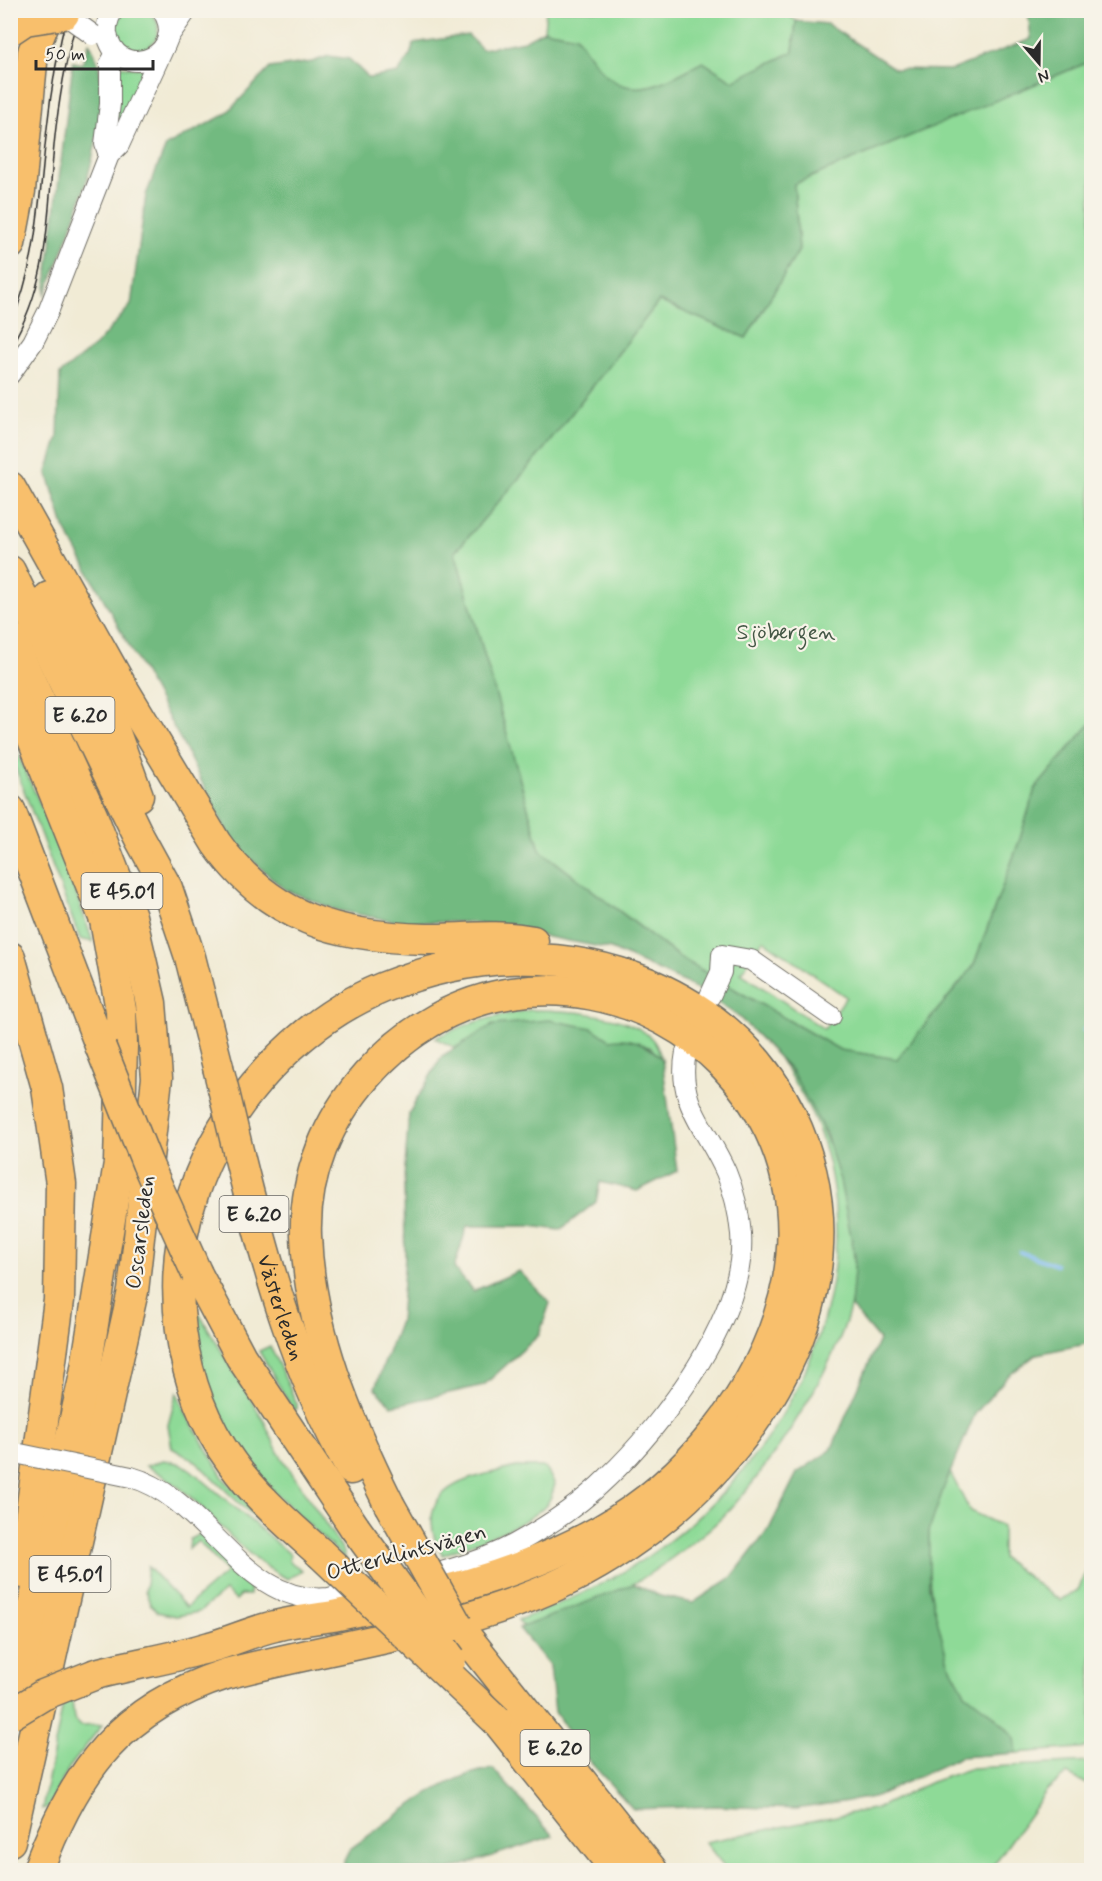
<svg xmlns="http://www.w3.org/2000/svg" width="1102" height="1881" font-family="Mynerve,sans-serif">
  <rect width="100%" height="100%" fill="#f7f3e8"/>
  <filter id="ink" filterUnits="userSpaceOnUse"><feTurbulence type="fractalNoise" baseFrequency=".0167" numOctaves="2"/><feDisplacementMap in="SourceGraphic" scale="12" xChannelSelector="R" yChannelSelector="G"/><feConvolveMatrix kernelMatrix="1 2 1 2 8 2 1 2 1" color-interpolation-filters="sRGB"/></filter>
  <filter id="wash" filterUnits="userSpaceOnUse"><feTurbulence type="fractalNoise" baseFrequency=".008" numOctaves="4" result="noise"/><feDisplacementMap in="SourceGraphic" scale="24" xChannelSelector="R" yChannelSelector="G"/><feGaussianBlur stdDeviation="1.35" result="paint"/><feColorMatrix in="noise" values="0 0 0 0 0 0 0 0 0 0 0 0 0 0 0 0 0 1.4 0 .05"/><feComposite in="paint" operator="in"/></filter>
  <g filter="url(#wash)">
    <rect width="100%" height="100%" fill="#f1ebd5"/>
    <g fill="#8eda97" stroke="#5c8261" stroke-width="1.5" fill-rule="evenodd">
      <circle cx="137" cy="29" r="21"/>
      <path d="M 546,10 L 783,10 L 796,21 L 793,52 L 733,81 L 703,62 C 674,76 638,102 608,77 C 596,67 586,49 576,36 L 544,30 Z"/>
      <path d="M 1091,61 L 1091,723 L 1035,789 L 1020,839 L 973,967 L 897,1059 L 840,1050 L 681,958 L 540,850 L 455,552 L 540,454 L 659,301 L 746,338 L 799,250 L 794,184 ZM 763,940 L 846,997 L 824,1029 L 741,973 Z"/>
      <polygon points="119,66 144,69 116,133"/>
      <polygon points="14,746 60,848 93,942 80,939 11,756"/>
      <path d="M 530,1010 C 562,1010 628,1013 651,1038 C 657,1043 659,1052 662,1059 L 650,1047 L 610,1040 L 592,1028 L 493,1025 L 455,1048 L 435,1038 C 466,1023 496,1015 530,1010 Z"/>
      <path d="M 779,1058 C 826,1106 868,1242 850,1308 C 834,1370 762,1482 714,1525 C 697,1540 653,1573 633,1584 C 599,1602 559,1613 524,1627 L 518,1620 C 562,1603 605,1585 644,1559 C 784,1466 878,1290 817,1125 C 808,1102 792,1079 779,1058 Z"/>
      <polygon points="192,1302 265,1423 278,1452 343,1550 346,1560 271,1489 235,1446 201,1371"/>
      <polygon points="270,1346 297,1404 297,1409 293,1410 259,1351"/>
      <polygon points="177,1392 187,1415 224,1479 280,1537 245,1509 196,1462 172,1448 168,1425"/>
      <path d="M 163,1460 L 182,1464 L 191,1470 L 291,1555 L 289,1561 L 302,1570 L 288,1579 C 232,1553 202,1493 146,1466 Z"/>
      <path d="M 516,1467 L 545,1467 L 555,1484 C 553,1490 552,1497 548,1502 C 529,1526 472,1543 443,1555 C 435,1544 432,1534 432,1520 C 432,1480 486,1475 516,1467 Z"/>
      <path d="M 950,1472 L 970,1511 L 1002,1526 L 1002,1558 C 1022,1571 1039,1588 1060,1600 L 1078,1590 L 1086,1572 L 1091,1570 L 1091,1747 L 1017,1753 C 1014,1720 983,1715 965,1693 C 937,1659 925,1576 929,1533 C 931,1513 942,1490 950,1472 Z"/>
      <polygon points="200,1534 250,1580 250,1595 241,1595 236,1600 225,1591 199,1612 176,1616 157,1612 151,1605 145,1591 148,1567 186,1607 227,1572 198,1541 189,1549 190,1539"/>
      <polygon points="71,1691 74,1719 81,1726 102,1725 69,1768 48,1807 42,1809 65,1694"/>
      <polygon points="1091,1762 1091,1786 1067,1774 1047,1790 990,1870 727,1870 705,1842 877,1808 931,1782 972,1768"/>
    </g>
    <g fill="#72ba80" stroke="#4e7256" stroke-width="1.5">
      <path d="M 1028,11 L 1091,11 L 1091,61 L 794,184 L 799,250 L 746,338 L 659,301 L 540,454 L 455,552 L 540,850 L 680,958 L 840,1050 L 897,1059 L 973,967 L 1020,839 L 1035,789 L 1091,723 L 1091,1343 L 1037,1354 L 1007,1377 L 975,1414 L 944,1487 L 929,1531 L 929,1587 L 948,1662 L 965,1693 L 991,1713 L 1015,1738 L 1017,1753 L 960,1757 L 874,1797 L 796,1809 L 717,1806 L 633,1809 L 583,1754 L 555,1712 L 550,1666 L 519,1628 L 634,1584 L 660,1596 L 693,1603 L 731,1578 L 769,1529 L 797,1473 L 831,1450 L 879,1340 L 851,1307 L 855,1257 L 840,1181 L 826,1134 L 791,1070 L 737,1015 L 690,985 L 611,949 L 469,922 L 399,922 L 336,910 L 284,889 L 232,842 L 179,737 L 64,527 L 47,472 L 58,437 L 60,374 L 96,345 L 131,305 L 146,195 L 166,146 L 226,114 L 270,68 L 312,62 L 329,56 L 349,59 L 369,78 L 398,73 L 410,55 L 414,43 L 468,35 L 482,49 L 524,41 L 544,30 L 576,36 C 586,49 596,67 608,77 C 639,102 674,76 703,62 L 733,81 L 793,52 L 796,21 L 827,24 L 895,69 L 951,70 L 1031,39 Z"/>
      <path d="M 89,43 C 127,99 68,238 45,296 L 73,62 L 82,64 Z"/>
      <path d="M 549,1020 L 592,1028 L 610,1040 C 631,1036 646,1043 662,1059 L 677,1171 L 637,1191 L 600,1182 L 596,1202 L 560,1230 L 530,1226 L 467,1226 L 454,1268 L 473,1291 L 519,1271 L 550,1303 L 539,1335 L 484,1385 L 392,1406 L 375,1388 L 400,1321 L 405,1256 L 404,1180 L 409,1113 L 442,1056 L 493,1025 Z"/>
      <path d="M 493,1769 L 553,1836 L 449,1870 L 344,1870 L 344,1861 L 350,1849 C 391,1821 444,1774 493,1769 Z"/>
    </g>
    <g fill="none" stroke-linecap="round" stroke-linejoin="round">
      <g stroke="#7cbaef" stroke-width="4.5">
        <polyline points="1084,1030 1092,1035"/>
        <polyline points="1020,1252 1056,1265"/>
      </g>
    </g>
  </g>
  <g filter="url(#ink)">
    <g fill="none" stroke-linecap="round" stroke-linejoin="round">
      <g stroke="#706e66" stroke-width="22">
        <g id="minor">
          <path d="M 113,10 C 107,20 104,30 109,41 C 125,83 190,52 162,10"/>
          <polyline points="168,37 187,10"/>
          <polyline points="109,155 105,144 110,104 110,64 116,53"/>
          <polyline points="10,374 33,342 48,312 109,155 119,145 164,47"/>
          <polyline points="710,996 721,972 722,955 751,960 831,1016"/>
          <path d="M 131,1477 C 208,1498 243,1607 329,1598 C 391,1583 459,1574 515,1544 C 548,1526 581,1504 607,1478 C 663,1425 747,1315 741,1234 C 739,1213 734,1191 726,1172 C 707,1128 676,1104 686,1052"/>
        </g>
      </g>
      <g stroke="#706e66" stroke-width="33">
        <g id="highway">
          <polyline points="10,244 20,191 33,52 49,10"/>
          <path d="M 10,487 L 122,687 L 216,843 C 270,919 338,937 427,939 C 462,939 498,934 533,941"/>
          <polyline points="10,571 139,837 167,888 190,957 218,1067"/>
          <polyline points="49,597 106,708 138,796"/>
          <polyline points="10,637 92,815 131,916 151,1003 157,1078 133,1291 10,1841"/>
          <polyline points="10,691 32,737 105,920 121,1010 122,1046 119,1163 85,1374 10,1710"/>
          <polyline points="10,810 101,1048"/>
          <polyline points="10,957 47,1088 61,1184 59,1300 23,1573"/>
          <path id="s1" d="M 239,1155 C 266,1264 295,1371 351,1469"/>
          <polyline points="197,1274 241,1357 355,1528"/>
          <polyline points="457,1625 652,1870"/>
          <path d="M 96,1674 C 134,1664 173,1658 210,1647 C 232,1641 253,1631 275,1626 C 294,1621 314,1619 333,1616 C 426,1597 518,1577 601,1530 C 686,1482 760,1392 784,1298 C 847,1048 538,881 367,1075 C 328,1119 304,1176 306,1235 C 309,1330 348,1421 389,1504"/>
          <polyline points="497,1721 616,1870"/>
          <path d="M 38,1870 C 75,1770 121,1708 226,1674 C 339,1644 465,1631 570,1579 C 734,1497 881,1302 791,1115 C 761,1053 711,1010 648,983 C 560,947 468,953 382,988 C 297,1023 223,1105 194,1191 C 164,1279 177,1388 232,1463 C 256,1497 289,1525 320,1553"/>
        </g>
      </g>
      <use href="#minor" stroke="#fff" stroke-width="20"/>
      <use href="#highway" stroke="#f8bf6c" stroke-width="30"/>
      <g stroke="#2b2b2b" stroke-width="1.5">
        <path d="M 10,326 C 38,263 39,196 47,128 C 51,89 58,49 68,10"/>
        <path d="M 10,348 C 54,274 46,208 56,127 C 61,87 68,48 80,10"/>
      </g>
      <g stroke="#706e66" stroke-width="22" stroke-linecap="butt">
        <g id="minor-bridge">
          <polyline points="64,14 93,35"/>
          <polyline points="20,1454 131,1477"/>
        </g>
      </g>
      <g stroke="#706e66" stroke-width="33" stroke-linecap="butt">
        <g id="highway-bridge">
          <polyline points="10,30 25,20 64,14"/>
          <polyline points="101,1048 147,1163 197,1274"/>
          <polyline points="218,1067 239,1155"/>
          <polyline points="389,1504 457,1625"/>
          <polyline points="355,1528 451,1659"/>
          <polyline points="320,1553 497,1721"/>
          <polyline points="10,1715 43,1695 96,1674"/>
        </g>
      </g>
      <use href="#minor-bridge" stroke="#fff" stroke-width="20"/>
      <use href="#highway-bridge" stroke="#f8bf6c" stroke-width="30"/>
    </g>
  </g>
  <g text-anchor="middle" stroke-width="4.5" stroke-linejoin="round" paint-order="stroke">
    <g fill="#f7f3e8" stroke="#686764" stroke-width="1.5">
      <rect x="45.5" y="697" width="69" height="36" rx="4.5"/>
      <rect x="81.5" y="873" width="81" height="36" rx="4.5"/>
      <rect x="219.5" y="1196" width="69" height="36" rx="4.5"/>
      <rect x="29.5" y="1556" width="81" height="36" rx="4.5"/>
      <rect x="520.5" y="1730" width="69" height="36" rx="4.5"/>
    </g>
    <g font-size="21" font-weight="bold" fill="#2b2b2b">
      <text x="80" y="722">E 6.20</text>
      <text x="122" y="898">E 45.01</text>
      <text x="254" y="1221">E 6.20</text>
      <text x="70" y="1581">E 45.01</text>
      <text x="555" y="1755">E 6.20</text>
    </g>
    <g font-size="22" fill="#445746" stroke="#f7f3e8">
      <text x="786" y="639">Sjöbergen</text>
    </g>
    <g font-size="22" fill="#2b2b2b" stroke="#f7f3e8">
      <text transform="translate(139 1232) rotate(-83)" y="8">Oscarsleden</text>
      <text dy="8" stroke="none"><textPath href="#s1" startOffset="158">Västerleden</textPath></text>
      <text transform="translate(406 1551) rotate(-15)" y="8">Otterklintsvägen</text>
    </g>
  </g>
  <rect width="1102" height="1881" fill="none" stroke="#f7f3e8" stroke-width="36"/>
  <g transform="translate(1039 63) rotate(160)" stroke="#f7f3e8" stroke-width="4.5" paint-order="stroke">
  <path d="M0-4.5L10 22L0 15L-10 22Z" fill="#2b2b2b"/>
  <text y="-9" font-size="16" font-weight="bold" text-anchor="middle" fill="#2b2b2b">N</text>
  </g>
  <path d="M36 60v9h117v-9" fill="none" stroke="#2b2b2b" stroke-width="3"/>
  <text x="45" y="60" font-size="18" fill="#2b2b2b" stroke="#f7f3e8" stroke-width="4.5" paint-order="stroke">50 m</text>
</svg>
